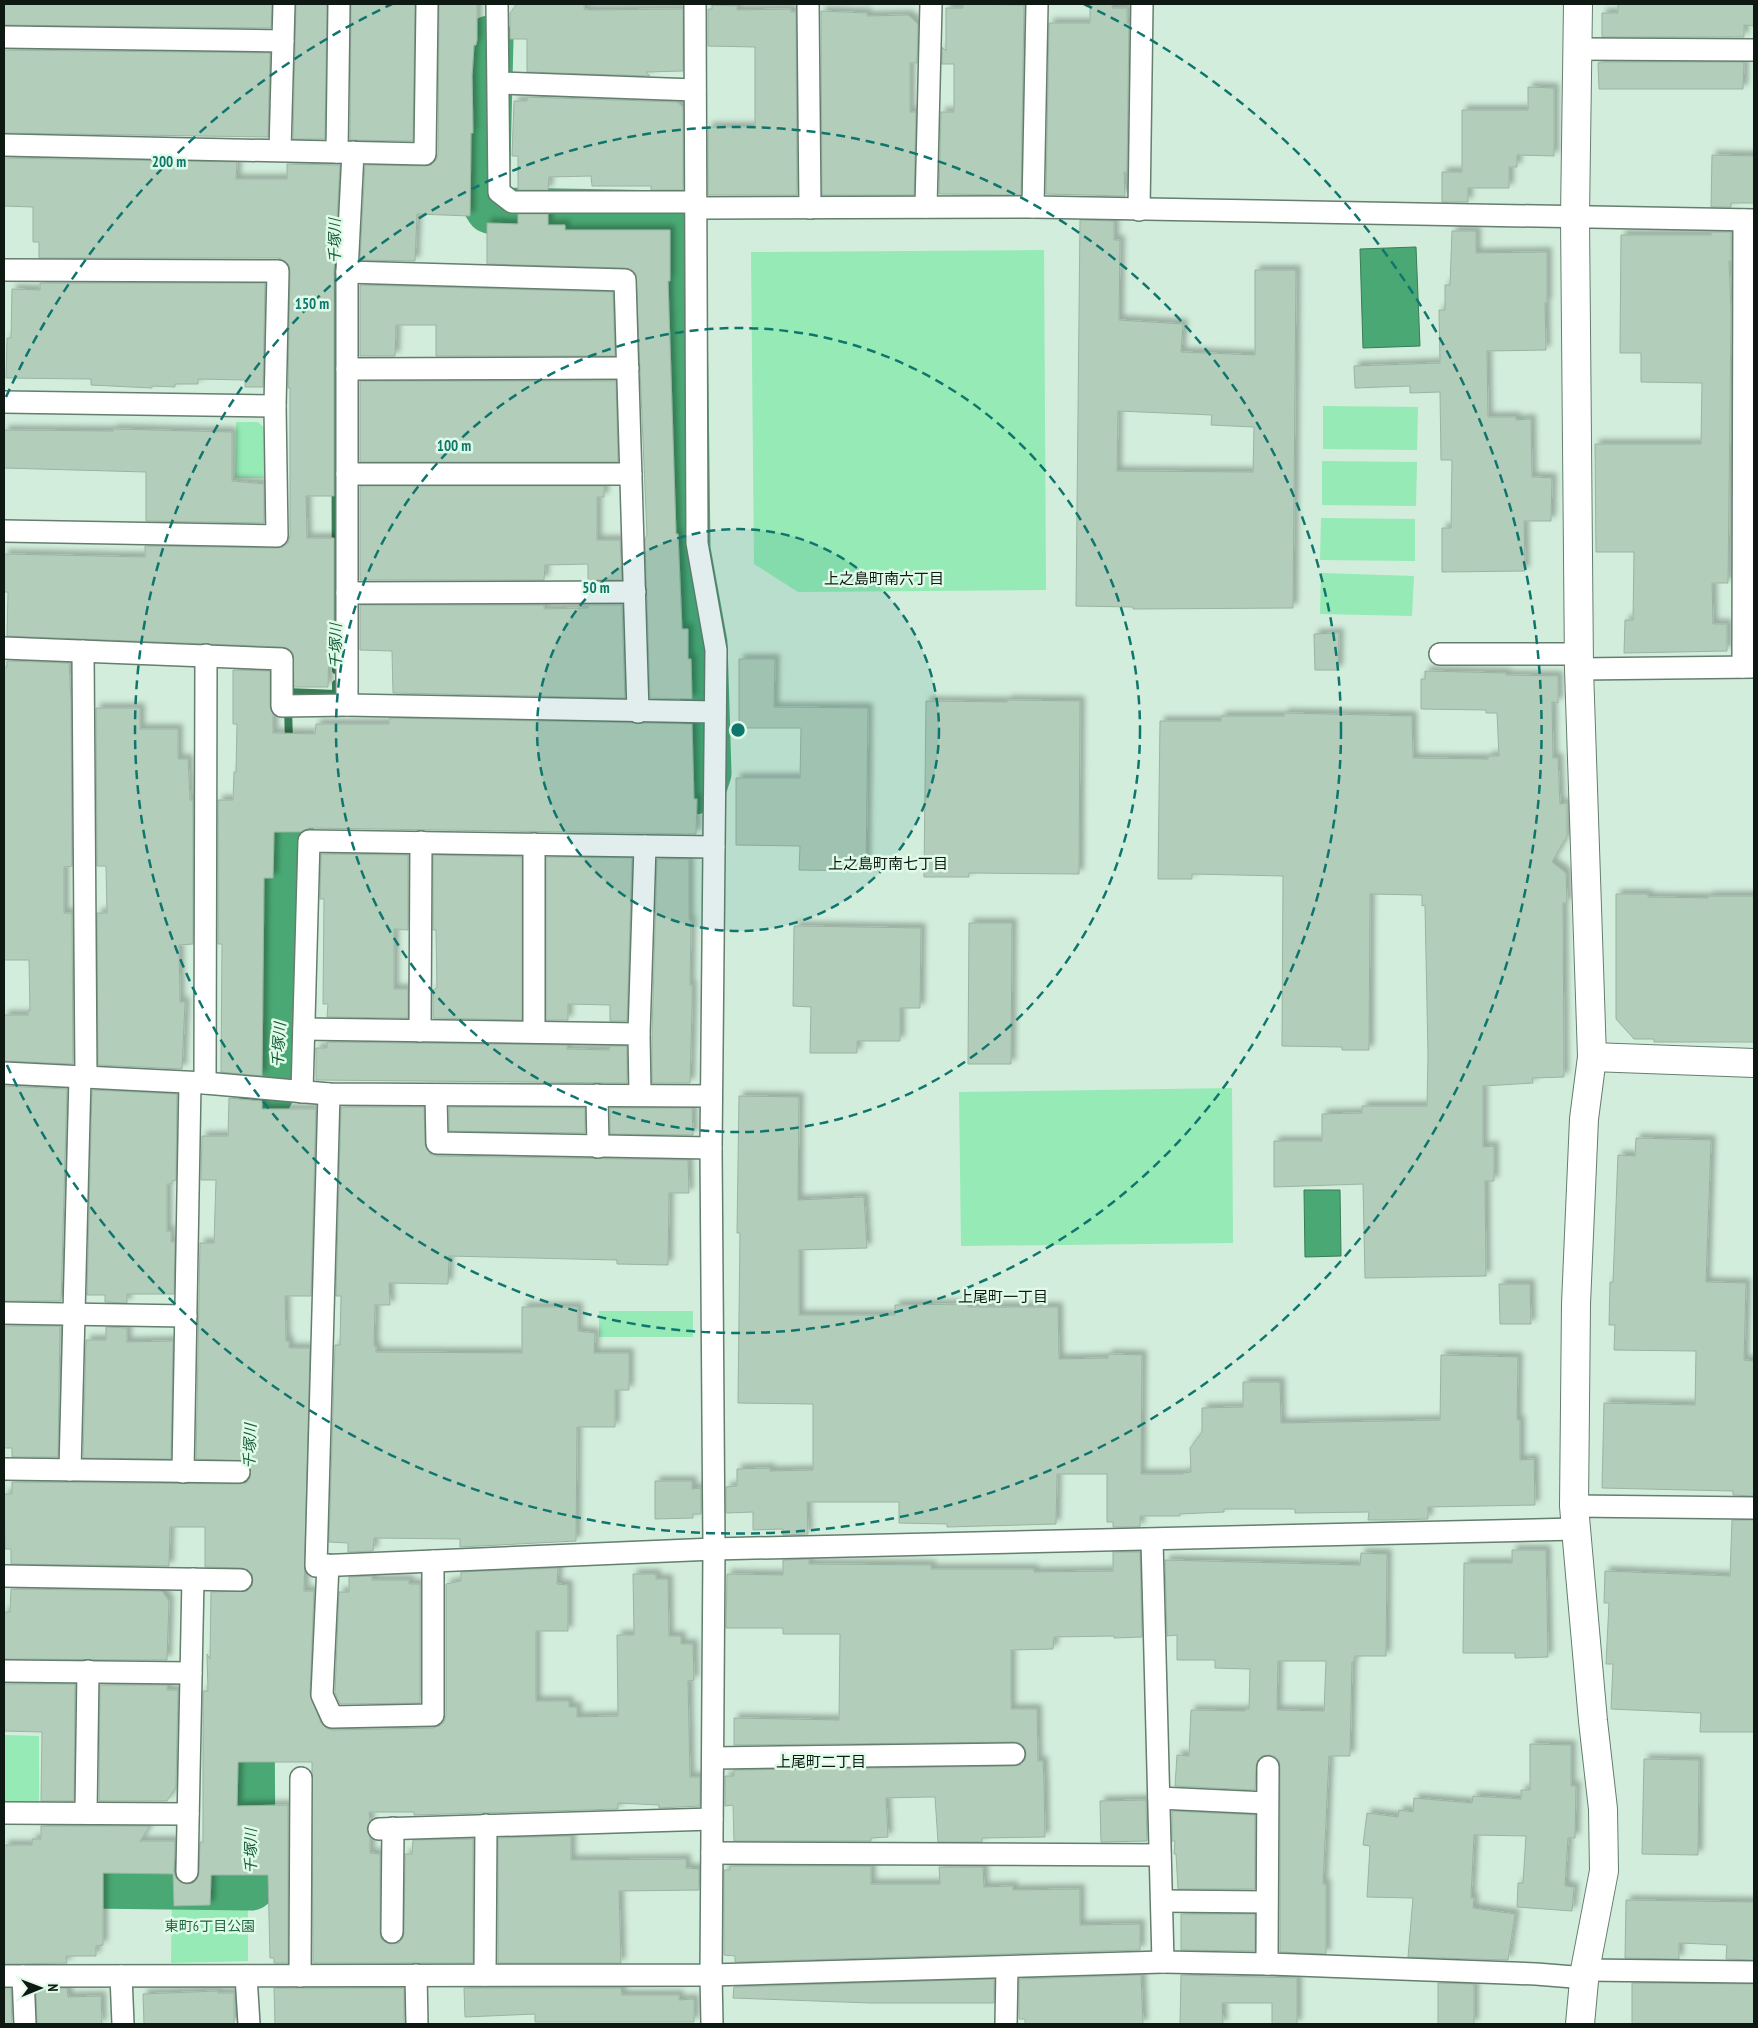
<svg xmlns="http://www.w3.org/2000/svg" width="1758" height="2028" font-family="'PT Sans Narrow','Noto Sans JP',sans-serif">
  <defs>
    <filter id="shadow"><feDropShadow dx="4.5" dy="-4.5" stdDeviation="2.5" flood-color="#0004"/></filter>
  </defs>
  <rect width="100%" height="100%" fill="#d2eddb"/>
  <g fill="#95eab6">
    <polygon points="1044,250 1046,590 798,592 754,564 751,252"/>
    <polygon points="1323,406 1418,407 1417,450 1323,449"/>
    <polygon points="236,422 258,422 269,432 268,478 235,478"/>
    <polygon points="1322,461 1417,462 1416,506 1322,505"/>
    <polygon points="1321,518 1415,519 1415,561 1320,560"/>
    <polygon points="1321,573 1414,576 1412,616 1320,614"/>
    <polygon points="1232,1088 1233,1243 961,1246 959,1092"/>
    <rect x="599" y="1311" width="94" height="26"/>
    <polygon points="4,1735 39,1736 39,1806 4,1806"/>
    <polygon points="248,1889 248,1961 171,1963 172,1890"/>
  </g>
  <g fill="#49a873" stroke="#387d56">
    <polygon points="1416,247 1420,346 1363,348 1360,249"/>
    <polygon points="1304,1190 1340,1190 1341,1256 1305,1257"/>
  </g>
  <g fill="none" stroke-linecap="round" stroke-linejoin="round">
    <g stroke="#387d56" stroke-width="8">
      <polyline points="335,242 336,670"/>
      <polyline points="287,696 287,692 336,694 336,684"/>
      <polyline points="288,708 289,741"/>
    </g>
    <g stroke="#49a873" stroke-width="49">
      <polyline points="489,40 485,201 490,209 501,212 669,215 682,224 686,549 703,643 707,773 703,785 694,790 627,787"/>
      <polyline points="259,1174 261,1109 278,1077 291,796 301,780 312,774"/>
      <polyline points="4,1883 251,1886 249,1480 251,1397"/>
    </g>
  </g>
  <g fill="#b3cdbb" stroke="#9ab4a3" fill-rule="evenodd" filter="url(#shadow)">
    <polygon points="4,4 272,4 271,28 4,25"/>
    <polygon points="296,4 327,4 325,139 293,139"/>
    <polygon points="351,4 415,4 413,141 350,140"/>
    <polygon points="439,4 477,4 477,40 476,45 474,45 472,76 473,133 471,133 470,216 417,214 415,261 360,260 365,165 425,166 431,165 436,160 438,154"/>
    <polygon points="517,4 584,4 584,9 592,10 683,9 683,71 646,72 650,76 527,72 527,39 510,39 510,13"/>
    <polygon points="963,4 1024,5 1021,195 939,194 941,112 954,112 954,64 942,64 942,47 946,51 946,8 963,8"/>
    <polygon points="1090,4 1113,4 1112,8 1127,8 1127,23 1129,23 1127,172 1124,172 1125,196 1046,194 1049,23 1090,23"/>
    <polygon points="1618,4 1754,4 1754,26 1744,25 1744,37 1602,37 1602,13 1618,13"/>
    <polygon points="712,5 737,6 737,10 791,9 791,12 796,12 797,195 708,195 708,127 755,127 755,47 708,46 708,9 712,9"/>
    <polygon points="821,11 867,13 867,16 908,15 918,24 917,63 910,63 910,112 916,112 914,195 822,195"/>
    <polygon points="4,50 270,53 268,137 4,133"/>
    <polygon points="1602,62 1744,62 1743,89 1599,89 1598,63"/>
    <polygon points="1528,87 1554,88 1554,156 1517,155 1517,167 1509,167 1509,188 1468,188 1468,202 1442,202 1442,172 1462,172 1462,110 1528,110"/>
    <polygon points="527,97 677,102 683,107 683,190 651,190 651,186 592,186 591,176 549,177 548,190 518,190 518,156 512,156 514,101 527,101"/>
    <polygon points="1712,155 1754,156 1754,203 1731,203 1731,207 1711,207"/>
    <polygon points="4,158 237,162 236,179 287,179 287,164 340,165 334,272 334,496 306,496 307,538 334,538 334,650 329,650 328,687 294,687 293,653 289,649 282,647 7,636 8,592 4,592 4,554 145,557 145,546 277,548 283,547 288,543 290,536 290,388 288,388 290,271 289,265 285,261 278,258 39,258 39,242 33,242 33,207 4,206"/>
    <polygon points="518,214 548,214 548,225 565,225 565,230 670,230 670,281 668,281 676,534 678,534 682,629 688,629 688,659 691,659 692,699 650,698 645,539 647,535 636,274 632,270 625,268 487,264 487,223 518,224"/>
    <path d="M 1080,220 L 1114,221 L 1114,240 L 1120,240 L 1119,320 L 1183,324 L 1181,352 L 1255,355 L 1255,270 L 1296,270 L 1293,608 L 1133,609 L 1133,607 L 1076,606 ZM 1118,411 L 1212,415 L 1211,425 L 1254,427 L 1253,472 L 1117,471 Z"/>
    <polygon points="1452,231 1476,231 1476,253 1547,252 1547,303 1545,303 1546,350 1487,351 1488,417 1516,417 1516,420 1531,419 1532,477 1552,478 1551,521 1524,521 1525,571 1442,572 1442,528 1451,528 1452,460 1441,460 1440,392 1410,393 1410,386 1355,388 1354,366 1440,363 1439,310 1445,310 1445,285 1450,285"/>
    <polygon points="1711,232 1731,232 1731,261 1729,261 1731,313 1728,583 1712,583 1713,624 1727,624 1727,651 1624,653 1625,620 1633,620 1634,552 1596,552 1595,444 1701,444 1702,383 1641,382 1641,353 1620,353 1621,235 1711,235"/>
    <polygon points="40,283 265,283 263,387 245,387 245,380 198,379 198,384 175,384 175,387 152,386 152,388 91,385 91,379 6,378 7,338 11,338 12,289 40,290"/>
    <polygon points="360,285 613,292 615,356 436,356 436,325 396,325 395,356 360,356"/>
    <polygon points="360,381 616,381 618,462 360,462"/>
    <polygon points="113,429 232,432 232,481 264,484 264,523 146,521 146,472 4,468 4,430 113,431"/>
    <polygon points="360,486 604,486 604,497 597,497 597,540 620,540 622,580 588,580 588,564 545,565 544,580 360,580"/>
    <polygon points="360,605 544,605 544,609 588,608 588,605 622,605 625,698 393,693 392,651 360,650"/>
    <polygon points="1339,633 1338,670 1315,670 1314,634"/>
    <polygon points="739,659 775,659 774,707 868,708 866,871 799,870 800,846 736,845 736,778 800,778 801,728 739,728"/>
    <polygon points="7,661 69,663 71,702 72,866 64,867 64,913 72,913 73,1064 4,1061 4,1015 28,1015 28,1011 30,1011 29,960 4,960 4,667 7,667"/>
    <polygon points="233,670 270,671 270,706 273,714 273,733 315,734 316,724 389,724 389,719 393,718 692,724 694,799 697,799 696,834 309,828 301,832 274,832 273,878 264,878 262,1076 221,1072 222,944 218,944 218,800 233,800 234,772 236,772 237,724 233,724"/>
    <polygon points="1425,671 1506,673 1506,675 1558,676 1558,703 1552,702 1553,758 1558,758 1560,804 1567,803 1567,836 1552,862 1566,873 1567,903 1563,903 1564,1077 1532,1078 1533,1083 1483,1086 1483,1147 1494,1146 1494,1181 1485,1181 1486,1276 1365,1278 1363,1184 1274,1187 1274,1141 1322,1141 1322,1114 1362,1113 1362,1106 1427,1106 1428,1055 1425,905 1422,906 1422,895 1370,894 1369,1050 1342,1050 1342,1047 1282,1046 1283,876 1192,874 1192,879 1158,879 1160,721 1221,721 1221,716 1284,716 1284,713 1412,716 1413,758 1488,759 1488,756 1499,756 1497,713 1486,713 1486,710 1421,709 1421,679 1425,679"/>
    <polygon points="1007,700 1080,701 1079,874 969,873 969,877 924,877 926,701 1007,702"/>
    <polygon points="96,708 140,708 140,729 178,729 178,759 188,759 190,800 193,800 193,944 179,945 180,1002 185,1002 182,1069 98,1065 97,913 107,913 106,866 97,866"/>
    <polygon points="321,854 408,855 408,930 394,929 394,989 408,989 408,1018 327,1017 328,1004 323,1004 324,899 320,899"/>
    <polygon points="433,855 522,857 522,1020 433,1018 433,990 437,988 436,930 433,930"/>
    <polygon points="546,857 632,858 627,1021 610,1021 610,1005 568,1004 568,1020 546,1020"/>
    <polygon points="657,859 689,859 689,920 691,920 690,985 692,985 692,1007 690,1083 652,1083 652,1034"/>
    <polygon points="1616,894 1648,894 1648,897 1708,898 1708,896 1754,896 1754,1042 1654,1042 1654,1039 1634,1039 1616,1019"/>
    <polygon points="969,923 1012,923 1011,1064 968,1064"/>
    <polygon points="794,926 921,928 920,1008 900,1008 900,1041 857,1041 857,1053 810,1053 811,1007 793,1006"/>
    <polygon points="327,1042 567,1045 567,1049 609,1050 610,1046 627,1046 627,1083 316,1080 316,1048 327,1048"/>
    <polygon points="4,1086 67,1089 61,1301 4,1301"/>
    <polygon points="92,1090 177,1094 176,1180 172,1181 172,1184 167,1184 167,1231 171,1231 171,1242 175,1242 174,1294 127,1294 127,1303 105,1302 105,1295 87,1295"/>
    <polygon points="739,1096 799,1097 798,1200 864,1197 867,1248 799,1250 799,1315 895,1315 895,1305 968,1304 968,1307 1058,1307 1059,1359 1108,1358 1108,1354 1142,1355 1141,1474 1183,1474 1183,1473 1191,1472 1190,1448 1202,1432 1202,1408 1243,1407 1243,1382 1280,1382 1281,1423 1440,1420 1441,1355 1518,1357 1517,1420 1520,1420 1520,1460 1534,1459 1535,1505 1428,1507 1428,1519 1389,1520 1368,1520 1369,1512 1295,1513 1295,1509 1224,1509 1224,1512 1180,1514 1180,1516 1140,1516 1140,1527 1113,1527 1113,1522 1107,1522 1107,1474 1057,1474 1056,1524 947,1527 947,1524 899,1523 899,1502 807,1502 808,1534 783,1535 783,1529 753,1530 753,1512 726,1513 726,1487 737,1486 737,1469 770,1468 770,1471 813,1470 813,1404 738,1403 740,1233 737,1233"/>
    <polygon points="229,1098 262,1101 262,1109 315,1109 316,1105 311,1296 285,1296 286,1341 289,1341 289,1348 310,1348 304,1591 314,1591 310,1694 321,1723 326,1728 332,1730 433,1728 439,1726 444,1722 446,1715 446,1584 461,1581 461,1572 558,1568 557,1584 568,1585 568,1631 536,1631 536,1701 569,1701 569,1707 577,1707 577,1717 618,1716 617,1635 634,1635 633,1574 656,1574 656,1579 668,1579 669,1636 681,1636 681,1644 693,1644 694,1680 688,1681 690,1777 700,1777 700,1806 659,1808 659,1805 618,1803 618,1809 414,1815 414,1812 369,1812 370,1821 367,1829 370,1837 370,1853 380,1854 380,1932 381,1939 385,1942 391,1944 399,1943 403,1938 404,1933 405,1854 412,1854 413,1840 473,1839 473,1963 313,1963 312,1762 238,1762 237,1806 288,1805 288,1963 274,1963 274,1958 270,1958 268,1875 211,1875 210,1905 174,1906 173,1874 103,1873 103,1945 96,1946 96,1956 66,1956 67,1963 4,1964 4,1845 32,1845 32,1839 41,1839 41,1826 150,1826 140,1841 175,1841 174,1872 176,1878 180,1882 186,1884 193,1883 197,1879 199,1873 200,1842 203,1842 203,1691 208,1691 207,1654 210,1659 211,1592 247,1591 252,1586 253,1581 252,1574 248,1570 242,1568 205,1567 205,1527 170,1527 169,1566 11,1564 11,1549 5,1549 4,1494 12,1494 12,1482 239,1484 246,1483 250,1478 250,1466 245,1461 196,1459 200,1243 214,1243 216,1180 201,1180 202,1136 228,1136"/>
    <polygon points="341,1107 424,1107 425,1144 430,1154 437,1156 688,1160 689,1193 669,1193 668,1265 617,1264 617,1260 449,1256 448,1284 389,1283 390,1305 375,1305 374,1346 376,1346 376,1352 522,1353 522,1307 578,1307 578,1331 595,1333 594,1353 629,1353 629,1390 615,1390 615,1427 577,1427 576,1541 460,1547 460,1539 374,1538 373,1551 348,1552 348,1543 329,1542 335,1345 340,1345 341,1296 336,1296"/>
    <polygon points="449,1107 585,1108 585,1133 449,1131"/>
    <polygon points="610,1108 692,1108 693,1135 610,1134"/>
    <polygon points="1636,1138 1711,1140 1706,1282 1746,1283 1744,1360 1754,1361 1754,1496 1733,1495 1733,1491 1602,1488 1604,1403 1695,1405 1696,1351 1614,1350 1615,1325 1609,1325 1610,1282 1613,1282 1618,1155 1635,1156"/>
    <polygon points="1499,1284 1530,1284 1531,1324 1500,1324"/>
    <polygon points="4,1326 60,1326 58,1457 12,1457 12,1448 4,1448"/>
    <polygon points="106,1327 127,1328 127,1342 173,1341 171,1459 83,1458 86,1340 106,1340"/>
    <polygon points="655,1481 692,1481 692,1489 701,1488 701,1514 693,1514 693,1518 655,1519"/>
    <polygon points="1732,1520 1754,1520 1754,1732 1700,1732 1701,1713 1611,1709 1613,1664 1606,1664 1609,1603 1604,1603 1605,1571 1730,1576"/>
    <polygon points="1512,1550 1546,1550 1548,1657 1515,1658 1515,1653 1463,1653 1464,1563 1512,1563"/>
    <polygon points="1113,1552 1140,1552 1142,1637 1114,1638 1114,1636 1054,1637 1053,1649 1011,1650 1011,1709 1037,1709 1038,1761 1043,1761 1044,1783 1045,1837 982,1838 982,1842 938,1842 935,1797 926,1797 886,1798 888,1837 871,1838 871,1841 734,1841 733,1805 725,1806 725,1776 734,1776 734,1770 1014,1766 1020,1765 1025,1760 1026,1753 1025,1748 1020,1743 1014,1742 734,1745 734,1718 839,1720 840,1634 783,1634 783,1628 726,1628 727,1574 783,1575 783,1560 809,1559 809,1564 931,1565 931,1569 1034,1569 1034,1572 1113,1571"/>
    <path d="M 1361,1553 L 1387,1554 L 1386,1656 L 1355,1656 L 1354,1662 L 1352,1662 L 1350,1756 L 1329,1756 L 1323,1884 L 1326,1884 L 1326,1954 L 1280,1952 L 1280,1767 L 1279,1760 L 1274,1756 L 1269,1755 L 1262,1756 L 1258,1760 L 1256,1767 L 1255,1790 L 1175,1786 L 1177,1755 L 1189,1756 L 1191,1710 L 1245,1711 L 1245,1709 L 1249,1709 L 1250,1669 L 1215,1668 L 1215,1660 L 1177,1660 L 1177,1635 L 1167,1636 L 1165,1560 L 1360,1565 ZM 1278,1661 L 1326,1661 L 1324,1711 L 1277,1710 Z"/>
    <polygon points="372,1576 372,1580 409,1580 409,1584 420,1584 420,1703 340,1704 335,1693 339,1592 349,1592 349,1577"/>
    <polygon points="11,1589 162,1591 169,1601 167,1660 4,1659 4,1612 10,1612"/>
    <polygon points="4,1684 75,1684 74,1801 41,1801 42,1732 4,1731"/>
    <polygon points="100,1685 167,1685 167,1690 178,1690 176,1787 167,1801 99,1801"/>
    <polygon points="1530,1744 1571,1745 1571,1786 1576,1786 1575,1838 1568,1838 1565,1886 1574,1887 1572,1911 1517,1907 1518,1883 1523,1883 1526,1836 1474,1835 1471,1898 1474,1898 1473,1908 1515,1914 1508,1960 1408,1957 1413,1898 1367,1897 1370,1846 1363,1845 1367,1813 1398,1817 1399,1810 1413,1812 1414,1798 1472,1803 1473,1796 1521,1799 1521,1790 1530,1790"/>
    <polygon points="1644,1759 1699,1760 1698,1855 1642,1854"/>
    <polygon points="1146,1800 1147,1841 1101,1842 1100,1801"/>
    <polygon points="1172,1811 1255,1815 1255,1889 1178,1889 1176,1854 1174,1854 1175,1841 1172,1841"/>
    <polygon points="571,1836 571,1860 686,1859 686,1868 699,1869 699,1890 619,1891 621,1963 498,1963 498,1838"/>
    <polygon points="730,1866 871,1866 871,1884 940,1884 939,1867 983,1867 984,1887 1013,1886 1013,1890 1080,1889 1080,1925 1140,1924 1140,1950 735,1962 735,1956 724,1955 724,1870 730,1870"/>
    <polygon points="1626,1900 1754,1902 1754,1960 1726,1959 1727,1945 1679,1943 1679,1959 1625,1958"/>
    <polygon points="1181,1914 1255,1914 1255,1951 1181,1950"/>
    <polygon points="1141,1975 1143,2024 1025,2024 1025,2019 1019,2019 1019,1979"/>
    <polygon points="1181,1975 1297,1978 1297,2024 1272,2024 1272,2003 1222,2003 1223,2024 1180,2024"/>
    <polygon points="994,1979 994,2003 870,2003 733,1998 734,1987"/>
    <polygon points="1438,1983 1474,1984 1474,2024 1438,2024"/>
    <polygon points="1632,1983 1754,1984 1754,2024 1632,2024"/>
    <polygon points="4,1988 11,1988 12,2024 4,2024"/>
    <polygon points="36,1988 67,1988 68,1997 101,1996 102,2024 37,2024"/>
    <polygon points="274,1988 404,1988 404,2024 275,2024"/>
    <polygon points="464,1988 621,1988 622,1995 679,1995 679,2000 694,1999 694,2022 535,2022 535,2014 465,2017"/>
    <polygon points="218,1991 218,1993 234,1993 234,2024 144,2024 143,1994"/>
  </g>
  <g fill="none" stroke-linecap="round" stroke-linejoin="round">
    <g stroke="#657e6e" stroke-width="24">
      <g id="minor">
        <polyline points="497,4 499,192 512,202 696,202"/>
        <polyline points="695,4 697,543 716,650 711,1148 714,1549 711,1975 712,2024"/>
        <polyline points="808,4 810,208"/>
        <polyline points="4,37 283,41"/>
        <polyline points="1577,49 1754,50"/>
        <polyline points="499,83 695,90"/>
        <polyline points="4,145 425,154 427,4"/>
        <polyline points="280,150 284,4"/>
        <polyline points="337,152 339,4"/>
        <polyline points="926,207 931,4"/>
        <polyline points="1033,207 1037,4"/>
        <polyline points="697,208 1033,207 1754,220"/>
        <polyline points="1139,210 1142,4"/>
        <polyline points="4,270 278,271 275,406 277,536 4,531"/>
        <polyline points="347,272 625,280 638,712"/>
        <polyline points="347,369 628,368"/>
        <polyline points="4,402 275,406"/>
        <polyline points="347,474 631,474"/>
        <polyline points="347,593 635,592"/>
        <polyline points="4,648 282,659 282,706 347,705 347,272 353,152"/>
        <polyline points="83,651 86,1077"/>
        <polyline points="1440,654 1579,654"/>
        <polyline points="1743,667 1744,220"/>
        <polyline points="1579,669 1754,667"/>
        <polyline points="347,705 715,712"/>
        <polyline points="534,844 534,1032"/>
        <polyline points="304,1029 639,1034"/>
        <polyline points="420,1031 421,842"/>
        <polyline points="4,1073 205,1083 329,1094 711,1096"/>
        <polyline points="205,1083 206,655"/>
        <polyline points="302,1092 309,841 714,847"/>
        <polyline points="329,1094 316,1566 714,1549 1575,1529"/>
        <polyline points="640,1094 639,1034 645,846"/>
        <polyline points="436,1095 437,1143 711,1148"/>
        <polyline points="597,1095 598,1147"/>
        <polyline points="4,1313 186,1316"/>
        <polyline points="4,1469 239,1472"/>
        <polyline points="70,1470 80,1077"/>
        <polyline points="183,1472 190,1083"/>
        <polyline points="1574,1506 1754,1508"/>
        <polyline points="1152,1540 1163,1962 1267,1964 1536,1974 1586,1978"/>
        <polyline points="328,1565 322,1695 332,1717 433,1715 433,1561"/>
        <polyline points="4,1576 241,1580"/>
        <polyline points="4,1671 191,1673"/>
        <polyline points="713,1758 1014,1754"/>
        <polyline points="1159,1798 1266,1803"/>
        <polyline points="4,1813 188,1814"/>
        <polyline points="86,1813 88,1671"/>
        <polyline points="379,1829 712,1819"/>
        <polyline points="712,1853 1160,1855"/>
        <polyline points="187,1872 193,1579"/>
        <polyline points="1162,1901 1267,1902"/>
        <polyline points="392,1932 393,1828"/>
        <polyline points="1267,1964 1268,1767"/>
        <polyline points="1585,1970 1754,1972"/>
        <polyline points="416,1975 417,2024"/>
        <polyline points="485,1975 486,1825"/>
        <polyline points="4,1976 711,1975 1163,1962"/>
        <polyline points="23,1976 25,2024"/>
        <polyline points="121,1976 123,2024"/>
        <polyline points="246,1976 249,2024"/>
        <polyline points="300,1976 301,1778"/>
        <polyline points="1006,2024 1007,1967"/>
      </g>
    </g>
    <g stroke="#657e6e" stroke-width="30">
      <g id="tertiary">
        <polyline points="1578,4 1575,217 1579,669 1592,1057 1584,1119 1576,1304 1574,1506 1593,1721 1603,1809 1604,1871 1585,1970 1580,2024"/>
        <polyline points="1592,1057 1754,1063"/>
      </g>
    </g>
    <use href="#minor" stroke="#fff" stroke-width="21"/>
    <use href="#tertiary" stroke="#fff" stroke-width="28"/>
  </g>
  <circle cx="738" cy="730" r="201" fill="#0f766e" fill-opacity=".12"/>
  <g fill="none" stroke="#0f766e" stroke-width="2.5" stroke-dasharray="9 6">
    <circle cx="738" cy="730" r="201"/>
    <circle cx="738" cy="730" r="402"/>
    <circle cx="738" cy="730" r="603"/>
    <path d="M6 397A804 804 0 0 1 392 4M1084 4A804 804 0 1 1 6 1063"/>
  </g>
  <g text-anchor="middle" stroke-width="5" stroke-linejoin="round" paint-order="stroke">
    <g font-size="14" fill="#236642" stroke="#dffbe8">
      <text x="210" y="1931">東町6丁目公園</text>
    </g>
    <g font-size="15" font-style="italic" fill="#155b38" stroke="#dffbe8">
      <text transform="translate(335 241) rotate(-90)" y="5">千塚川</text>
      <text transform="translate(336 646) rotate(-90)" y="5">千塚川</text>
      <text transform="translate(279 1045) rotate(-87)" y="5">千塚川</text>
      <text transform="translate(250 1446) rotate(-88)" y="5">千塚川</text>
      <text transform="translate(251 1851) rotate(-90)" y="5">千塚川</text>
    </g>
    <g font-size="15" fill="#0f1913" stroke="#dffbe8">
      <text x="884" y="584">上之島町南六丁目</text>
      <text x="888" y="869">上之島町南七丁目</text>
      <text x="1003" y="1302">上尾町一丁目</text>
      <text x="821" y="1767">上尾町二丁目</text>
    </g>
  </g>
  <circle cx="738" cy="730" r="8" fill="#0f766e" stroke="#dffbe8" stroke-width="2.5"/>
  <g font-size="15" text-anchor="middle" font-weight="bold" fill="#0f766e" stroke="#dffbe8" stroke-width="5" stroke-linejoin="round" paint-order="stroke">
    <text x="169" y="167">200 m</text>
    <text x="312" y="309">150 m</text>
    <text x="454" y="451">100 m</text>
    <text x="596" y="593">50 m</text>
  </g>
  <rect width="1758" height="2028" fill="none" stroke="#0f1913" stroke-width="10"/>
  <g transform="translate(40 1988) rotate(89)" stroke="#dffbe8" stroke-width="4" paint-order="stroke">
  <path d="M0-4L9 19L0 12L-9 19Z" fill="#0f1913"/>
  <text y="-8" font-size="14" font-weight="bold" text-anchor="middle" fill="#0f1913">N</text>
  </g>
</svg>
